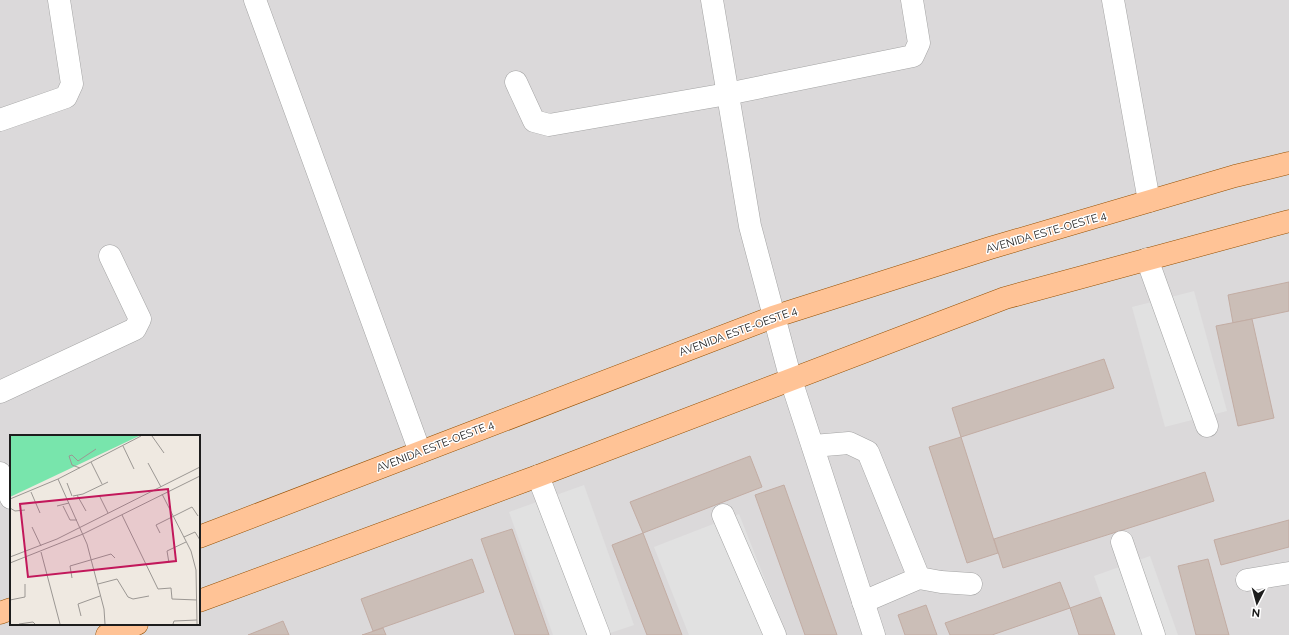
<svg xmlns="http://www.w3.org/2000/svg" width="1289" height="635" font-family="Raleway,sans-serif">
  <rect width="100%" height="100%" fill="#efe9e1"/>
  <path fill="#dbd9da" fill-rule="evenodd" d="M 0,0 L 1289,0 L 1289,635 L 0,635 ZM 11,436 L 199,436 L 199,624 L 11,624 Z"/>
  <g fill="#e1e1e1">
    <polygon points="1194,291 1227,411 1165,427 1132,307"/>
    <polygon points="584,485 634,625 604,635 553,635 509,512"/>
    <polygon points="739,514 786,633 780,635 689,635 654,547"/>
    <polygon points="1150,556 1178,635 1115,635 1094,576"/>
  </g>
  <g fill="#cbbeb7" stroke="#c2aca3">
    <polygon points="1289,282 1289,311 1233,323 1228,295"/>
    <polygon points="1252,319 1274,418 1238,426 1216,326"/>
    <polygon points="1104,359 1114,388 961,437 952,408"/>
    <polygon points="961,437 998,553 967,563 929,447"/>
    <polygon points="750,456 762,487 643,533 630,502"/>
    <polygon points="1205,472 1214,501 1003,568 994,539"/>
    <polygon points="784,485 837,635 805,635 755,495"/>
    <polygon points="1289,520 1289,547 1221,565 1214,540"/>
    <polygon points="512,529 549,635 515,635 481,539"/>
    <polygon points="643,533 682,635 647,635 612,545"/>
    <polygon points="472,559 484,592 373,631 361,599"/>
    <polygon points="1208,559 1229,635 1196,635 1178,566"/>
    <polygon points="1060,582 1070,608 992,635 950,635 945,623"/>
    <polygon points="1101,597 1115,635 1079,635 1070,608"/>
    <polygon points="926,605 937,635 905,635 898,615"/>
    <polygon points="283,621 289,635 248,635"/>
    <polygon points="383,628 386,635 362,635"/>
  </g>
  <g fill="none" stroke-linecap="round" stroke-linejoin="round">
    <g stroke="#a4a4a4" stroke-width="23">
      <g id="minor">
        <polyline points="255,0 420,452"/>
        <polyline points="712,0 750,226 791,380 874,635"/>
        <polyline points="1113,0 1149,201"/>
        <polyline points="516,82 534,121 549,125 727,94 913,56 919,43 912,0"/>
        <polyline points="0,120 66,97 72,84 59,0"/>
        <polyline points="1147,259 1207,426"/>
        <polyline points="0,392 135,329 140,319 110,256"/>
        <polyline points="813,446 849,443 868,452 919,578"/>
        <polyline points="0,473 11,498"/>
        <polyline points="538,476 599,635"/>
        <polyline points="723,515 775,635"/>
        <polyline points="1122,542 1154,635"/>
        <polyline points="1247,580 1289,573"/>
        <polyline points="863,602 919,578 941,582 971,584"/>
      </g>
    </g>
    <g stroke="#954f00" stroke-width="23">
      <g id="major">
        <polyline points="199,537 773,317 990,248 1235,176 1289,163"/>
        <polyline points="199,601 538,476 1005,298 1289,221"/>
        <polyline points="0,613 11,609"/>
        <polyline points="107,635 137,624"/>
      </g>
    </g>
    <use href="#minor" stroke="#fff" stroke-width="22"/>
    <use href="#major" stroke="#ffc396" stroke-width="22"/>
  </g>
  <g text-anchor="middle" stroke-width="3" stroke-linejoin="round" paint-order="stroke">
    <g font-size="11" fill="#1d1d1d" stroke="#fff">
      <text transform="translate(1046 232) rotate(-16)" y="4">AVENIDA ESTE-OESTE 4</text>
      <text transform="translate(738 331) rotate(-20)" y="4">AVENIDA ESTE-OESTE 4</text>
      <text transform="translate(435 446) rotate(-21)" y="4">AVENIDA ESTE-OESTE 4</text>
    </g>
  </g>
  <g transform="translate(10 435)">
    <rect width="190" height="190" fill="#efe9e1"/>
    <path d="M 0,1 L 129,1 L 0,62 Z" fill="#78e5ac"/>
    <path fill="none" stroke="#9b9793" stroke-width="1" d="M 142,1 L 154,18M 113,11 L 124,34M 68,26 L 62,20 L 59,21 L 62,30 L 70,33M 68,26 L 86,14M 81,27 L 92,49M 138,28 L 151,52M 48,44 L 77,109 L 94,174 L 95,189M 57,48 L 62,61M 21,57 L 30,78M 152,59 L 181,116 L 186,135 L 187,189M 67,60 L 76,76M 89,60 L 98,78M 63,61 L 73,59 L 98,47M 0,64 L 48,44 L 131,1M 47,71 L 59,68M 53,71 L 60,85 L 67,85M 0,73 L 5,76 L 15,75M 112,80 L 148,154 L 161,153 L 162,164 L 187,165M 22,92 L 31,111M 150,98 L 146,90 L 182,72 L 188,81M 174,102 L 185,97 L 190,105M 31,117 L 50,189M 0,122 L 47,104 L 190,32M 0,128 L 73,99 L 190,41M 159,128 L 157,116 L 176,107M 62,143 L 60,131 L 101,119 L 105,123M 88,149 L 107,144 L 118,162 L 123,164 L 139,161M 0,165 L 15,162 L 15,149M 71,181 L 68,169 L 90,161M 9,189 L 23,187 L 25,189M 163,189 L 164,186 L 187,185"/>
    <path fill="#c2185b" fill-opacity="0.15" stroke="#c2185b" stroke-width="2" d="M 158,54 L 166,126 L 18,142 L 10,69 Z"/>
    <rect width="190" height="190" fill="none" stroke="#1d1d1d" stroke-width="2"/>
  </g>
  <g transform="translate(1257 603) rotate(186)" stroke="#ffffff" stroke-width="3" paint-order="stroke">
  <path d="M0-3L7 15L0 10L-7 15Z" fill="#1d1d1d"/>
  <text y="-6" font-size="11" font-weight="bold" text-anchor="middle" fill="#1d1d1d">N</text>
  </g>
</svg>
